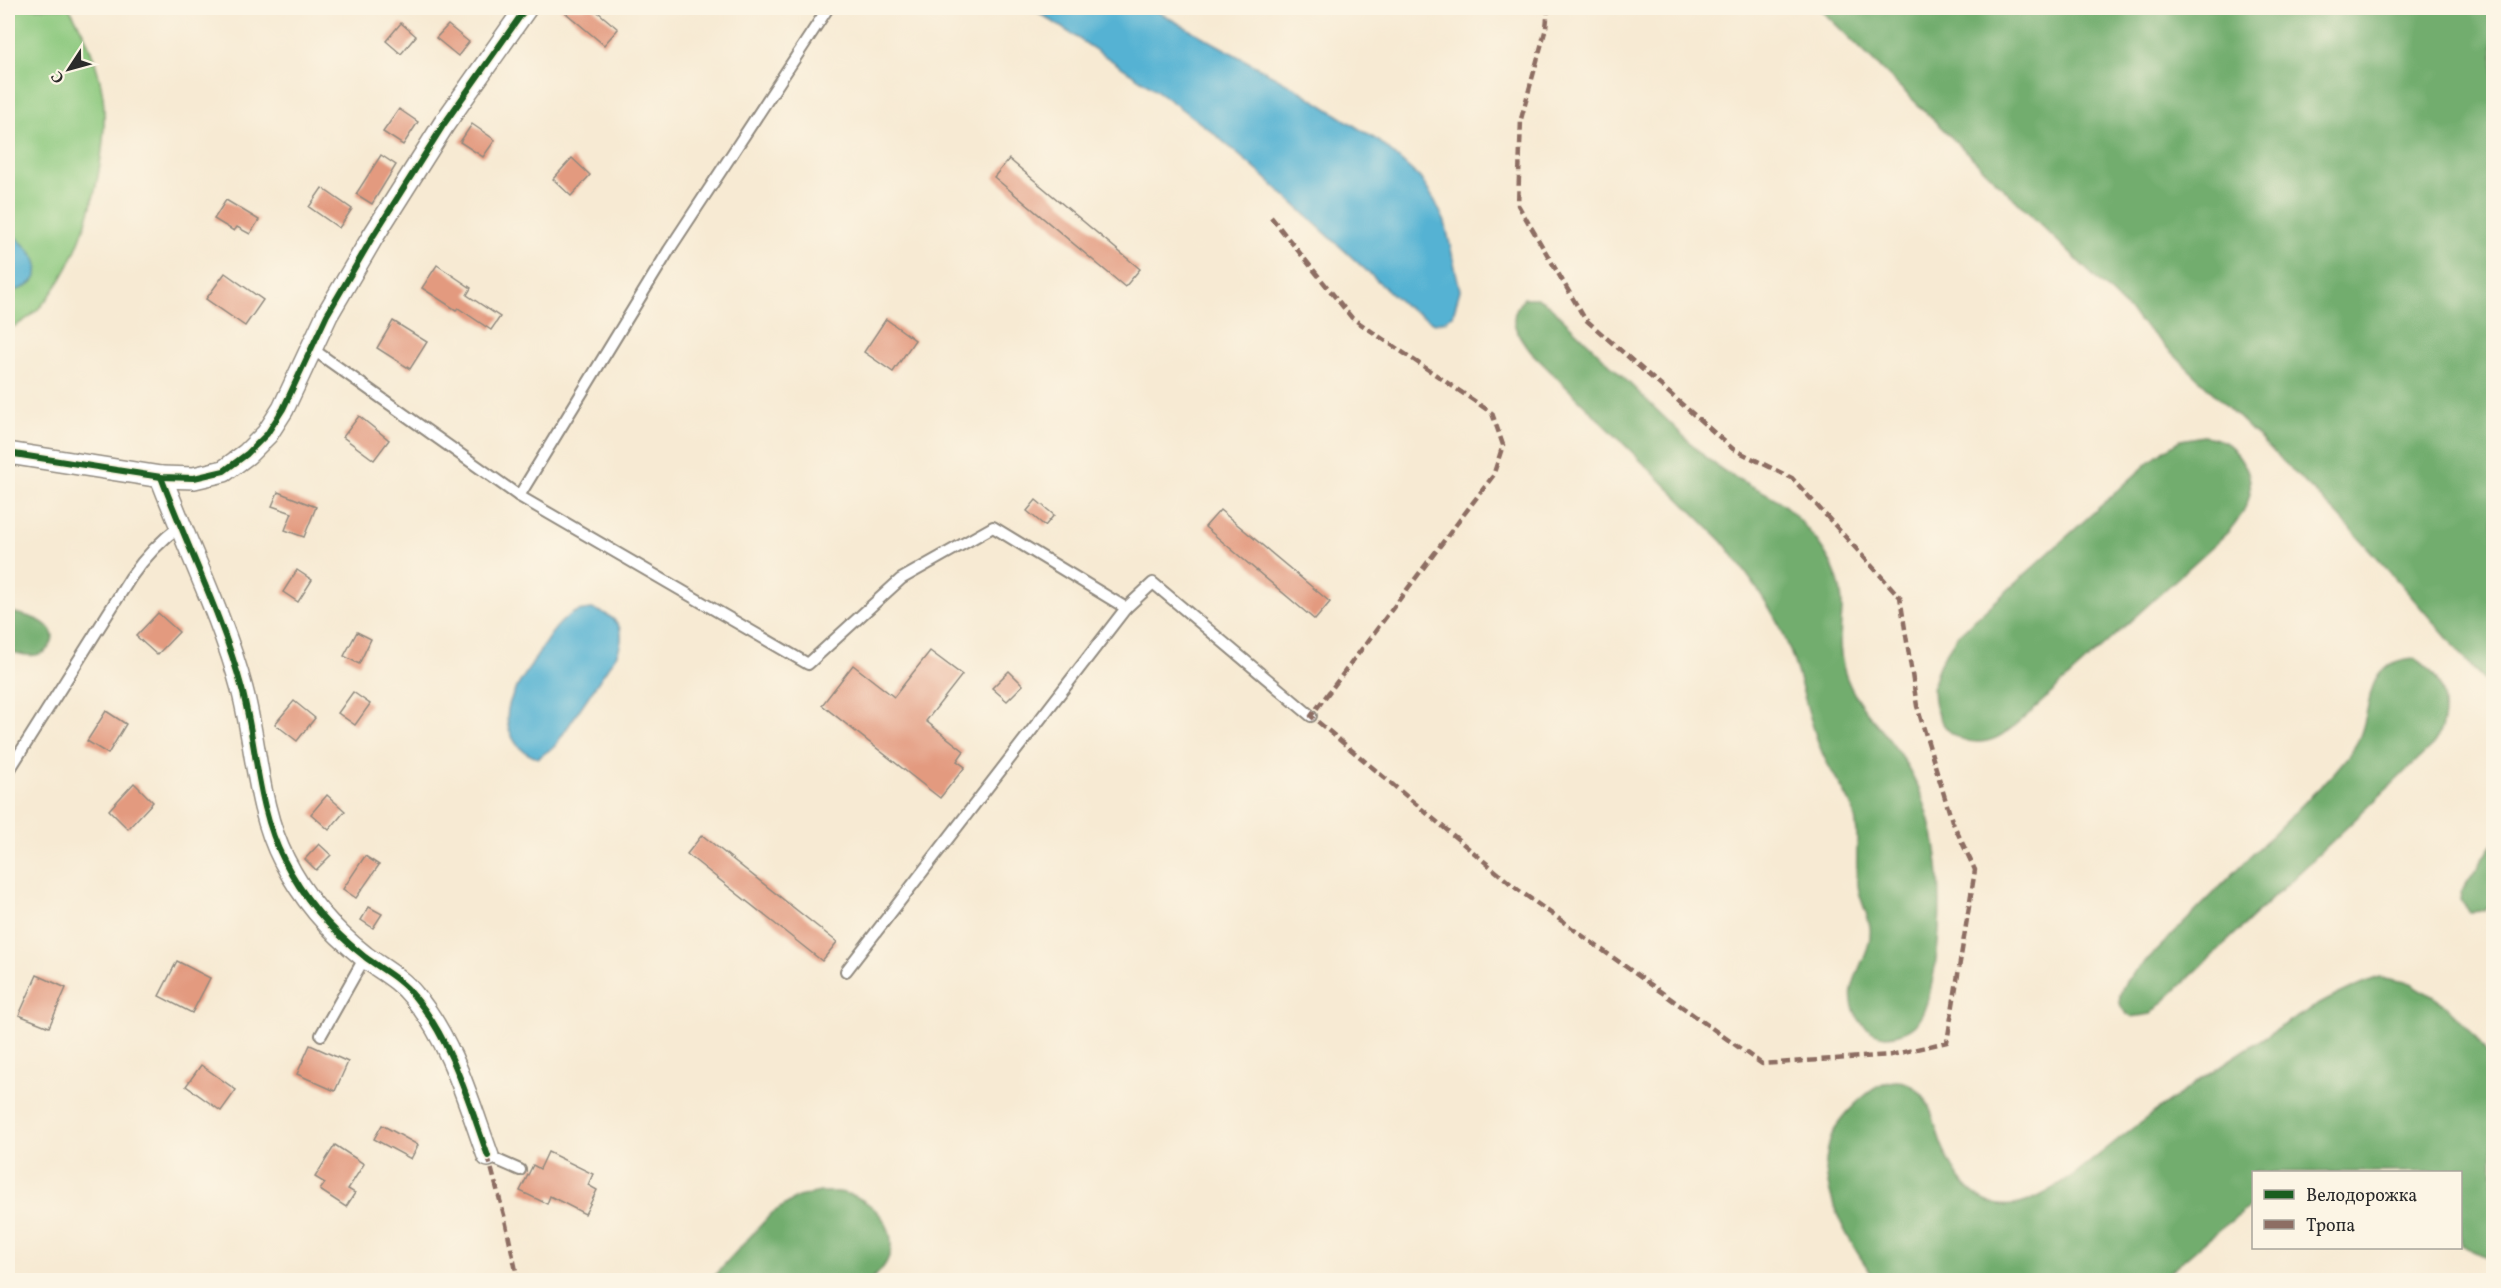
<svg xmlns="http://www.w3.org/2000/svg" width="2501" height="1288" font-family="Vollkorn,serif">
  <rect width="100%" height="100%" fill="#fcf5e5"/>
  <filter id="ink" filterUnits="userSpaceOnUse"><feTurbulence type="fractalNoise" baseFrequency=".0167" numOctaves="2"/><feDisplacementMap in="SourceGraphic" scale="12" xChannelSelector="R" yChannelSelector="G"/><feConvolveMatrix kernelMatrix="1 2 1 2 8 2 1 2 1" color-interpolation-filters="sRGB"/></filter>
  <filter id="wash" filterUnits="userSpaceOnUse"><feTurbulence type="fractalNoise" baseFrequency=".008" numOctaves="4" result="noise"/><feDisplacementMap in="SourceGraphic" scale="24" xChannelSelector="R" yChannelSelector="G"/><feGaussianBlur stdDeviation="1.35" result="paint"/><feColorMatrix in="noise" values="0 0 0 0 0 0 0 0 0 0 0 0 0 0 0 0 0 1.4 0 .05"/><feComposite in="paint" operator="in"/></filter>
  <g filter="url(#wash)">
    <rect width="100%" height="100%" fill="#f7ead3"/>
    <path fill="#8dc97f" stroke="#5c7a55" stroke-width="1.5" d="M 8,8 L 69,8 C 86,34 98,65 103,96 C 111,161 77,304 8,329 Z"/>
    <g fill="#72ad6e" stroke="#4e6c4c" stroke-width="1.5">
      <polygon points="1819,8 2493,8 2493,691 2397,580 2338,515"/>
      <path d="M 1524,298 L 1537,298 L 1549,305 L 1704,456 C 1712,462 1720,469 1729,474 C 1745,484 1763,490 1779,501 C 1794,512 1806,527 1817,541 C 1832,561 1843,586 1842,611 C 1840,633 1838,651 1845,673 C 1854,702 1876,721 1893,745 C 1933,797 1943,865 1939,929 C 1938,952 1931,1009 1915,1025 C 1909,1031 1896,1036 1886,1036 C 1874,1035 1863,1027 1857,1016 C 1838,984 1874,958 1870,927 C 1868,913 1859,899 1858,885 C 1854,860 1861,835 1853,810 C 1845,789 1829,771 1821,750 C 1805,709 1799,665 1779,625 C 1764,596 1743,569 1723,542 L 1531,352 C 1516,332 1505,319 1524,298 Z"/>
      <path d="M 2203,436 C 2222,439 2230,442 2241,459 C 2260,488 2248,509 2227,533 L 2023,719 C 2013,727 2001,738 1987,741 C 1951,748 1929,715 1934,682 C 1937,664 1948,650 1957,636 L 2157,455 L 2181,440 Z"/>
      <path d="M 8,611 C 20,615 39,617 48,627 C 59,637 49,653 36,655 C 27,657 17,653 8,651 Z"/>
      <path d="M 2416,659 C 2447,678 2452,715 2433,745 L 2151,1014 L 2131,1017 C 2116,1007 2117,995 2127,980 L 2333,774 C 2342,763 2355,750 2360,736 C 2374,700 2363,662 2416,659 Z"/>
      <polygon points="2493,844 2493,903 2484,911 2470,912 2460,900 2461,892"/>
      <path d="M 2379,977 L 2411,983 L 2443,1003 L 2470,1030 L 2493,1061 L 2493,1260 L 2461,1245 L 2460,1172 L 2254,1172 L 2253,1204 L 2209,1238 L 2160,1280 L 1876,1280 C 1859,1257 1844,1233 1834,1206 C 1830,1192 1825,1176 1826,1161 C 1827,1153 1830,1138 1834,1131 C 1845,1111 1883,1070 1909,1084 C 1934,1098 1933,1127 1944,1150 C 1962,1191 1991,1221 2038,1197 C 2072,1180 2102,1151 2133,1128 C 2177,1095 2224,1063 2271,1033 C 2306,1011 2340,991 2379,977 Z"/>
      <path d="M 820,1192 C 828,1192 837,1191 844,1193 C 887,1203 911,1251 870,1280 L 710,1280 L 772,1213 L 798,1197 Z"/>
    </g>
    <g fill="#55b2d3" stroke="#406e7f" stroke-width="1.5">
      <polygon points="1032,8 1151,8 1297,89 1380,142 1420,178 1435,201 1445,222 1460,290 1453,315 1444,321 1434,323 1405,306 1260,173 1211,131 1152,87"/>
      <path d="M 8,228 C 14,239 28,245 34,257 C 45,279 27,290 8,291 Z"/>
      <path d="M 592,609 C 617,616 628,629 617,654 L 555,746 L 538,758 C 525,754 516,747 511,734 C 498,706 521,682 535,659 C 544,645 553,628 566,618 C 574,611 581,610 592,609 Z"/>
    </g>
    <g id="blocks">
      <g fill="#e39a7f">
        <polygon points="560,8 593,8 618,29 604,45"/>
        <polygon points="401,23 416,36 401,54 386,41"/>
        <polygon points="448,25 469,42 458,56 436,38"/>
        <polygon points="399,109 418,122 403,145 383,132"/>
        <polygon points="472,124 495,140 483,157 460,142"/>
        <polygon points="381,155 396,165 372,204 356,194"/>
        <polygon points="572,158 590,175 571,196 553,179"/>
        <polygon points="1009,159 1140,269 1125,287 994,177"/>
        <polygon points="322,188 352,209 339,228 309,207"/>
        <polygon points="226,200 259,220 250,234 237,227 234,231 214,219"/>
        <polygon points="437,265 471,288 467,295 500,317 491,330 458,308 456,310 422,288"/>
        <polygon points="225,273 263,300 245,326 206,299"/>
        <polygon points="886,319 915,340 893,372 864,352"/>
        <polygon points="393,321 427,342 410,369 377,348"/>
        <polygon points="359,416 389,440 374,460 343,437"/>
        <polygon points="278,492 316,507 304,537 285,530 292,513 272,506"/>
        <polygon points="1036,500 1054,515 1045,526 1027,511"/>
        <polygon points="1220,510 1330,602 1315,620 1205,527"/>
        <polygon points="297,570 312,580 298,602 283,592"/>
        <polygon points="158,613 179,632 157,655 136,636"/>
        <polygon points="357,632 371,639 359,664 344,656"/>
        <polygon points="930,651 962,675 926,721 964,751 957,761 965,767 940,798 822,705 853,665 894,697"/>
        <polygon points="1009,671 1023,685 1007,701 992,688"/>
        <polygon points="353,692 370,704 355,725 338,713"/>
        <polygon points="294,701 315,718 297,741 275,724"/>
        <polygon points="106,711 126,724 108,754 87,741"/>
        <polygon points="134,783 153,802 128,829 109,810"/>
        <polygon points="327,795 345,811 329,830 311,814"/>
        <polygon points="702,835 837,942 822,961 687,854"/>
        <polygon points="319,844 331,855 316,870 305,859"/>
        <polygon points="365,856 379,865 356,898 343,889"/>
        <polygon points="369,907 382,914 373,928 361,920"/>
        <polygon points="177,961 210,978 192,1013 159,996"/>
        <polygon points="37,975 66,988 49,1027 19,1015"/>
        <polygon points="310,1045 348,1062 335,1091 297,1074"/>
        <polygon points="201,1065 236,1090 221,1111 186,1086"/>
        <polygon points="382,1125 418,1145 411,1159 374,1139"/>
        <polygon points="335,1145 364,1164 348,1189 355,1193 346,1207 320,1190 325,1183 315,1177"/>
        <polygon points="548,1152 593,1174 588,1185 597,1190 585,1214 550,1196 547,1204 520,1191 533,1165 540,1169"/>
      </g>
    </g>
  </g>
  <g filter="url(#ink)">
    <use href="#blocks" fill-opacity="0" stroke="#918a7f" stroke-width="1.5"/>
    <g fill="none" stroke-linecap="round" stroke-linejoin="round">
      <g stroke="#918a7f" stroke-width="14">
        <g id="lane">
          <polyline points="311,348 519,496 808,664 901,579 993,527 1126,608 1153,583 1311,716"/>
          <polyline points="519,496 669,250 828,8"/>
          <path d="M 8,772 L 131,577 C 145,557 160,541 180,526"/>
          <polyline points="846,971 1126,608"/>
          <polyline points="321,1035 365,957"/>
          <polyline points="488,1156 520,1170"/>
        </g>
      </g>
      <g stroke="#918a7f" stroke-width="24">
        <g id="street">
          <polyline points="8,453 161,477 194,478 224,471 247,454 267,434 283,409 327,315 372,238 444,124 526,8"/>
          <path d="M 161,477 C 187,546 223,618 242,689 C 257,745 257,808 284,860 C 303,898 332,931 365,957 C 381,969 401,979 414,996 C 452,1041 468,1101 488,1156"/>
        </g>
      </g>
      <use href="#lane" stroke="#fff" stroke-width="10"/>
      <use href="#street" stroke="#fff" stroke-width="21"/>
      <g stroke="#8d6e63" stroke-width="4.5" stroke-dasharray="9 4.5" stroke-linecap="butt">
        <polyline points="1271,217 1352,318 1492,413 1503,445 1493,476 1311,716 1517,889 1762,1064 1891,1055 1947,1042 1975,870 1952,821 1917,706 1900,597 1792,478 1733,449 1585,319 1518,205 1521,119 1546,28 1548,8"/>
        <polyline points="488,1156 504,1215 518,1280"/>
      </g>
      <g stroke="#fcf5e5" stroke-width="10">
        <g id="cycleway">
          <polyline points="8,453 161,477 194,478 224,471 247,454 267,434 283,409 327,315 372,238 444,124 526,8"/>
          <path d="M 161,477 C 187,546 223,618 242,689 C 257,745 257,808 284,860 C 303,898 332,931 365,957 C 381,969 401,979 414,996 C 452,1041 468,1101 488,1156"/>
        </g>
      </g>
      <use href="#cycleway" stroke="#1b5e20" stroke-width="6"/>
    </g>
  </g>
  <rect width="2501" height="1288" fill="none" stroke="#fcf5e5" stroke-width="30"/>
  <rect x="2252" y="1171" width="210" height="78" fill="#fcf5e5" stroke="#a8a49b" stroke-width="1.5"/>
  <rect x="2264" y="1190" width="30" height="9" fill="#1b5e20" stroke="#a8a49b" stroke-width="1.5"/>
  <text x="2306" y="1201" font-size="18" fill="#2b2b2b">Велодорожка</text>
  <rect x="2264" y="1220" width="30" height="9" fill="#8d6e63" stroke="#a8a49b" stroke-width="1.5"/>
  <text x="2306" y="1231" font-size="18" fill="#2b2b2b">Тропа</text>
  <g transform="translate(69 69) rotate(234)" stroke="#fcf5e5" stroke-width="4.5" paint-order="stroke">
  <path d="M0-4.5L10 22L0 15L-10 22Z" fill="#2b2b2b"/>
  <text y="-9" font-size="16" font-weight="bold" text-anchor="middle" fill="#2b2b2b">С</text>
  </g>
</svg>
